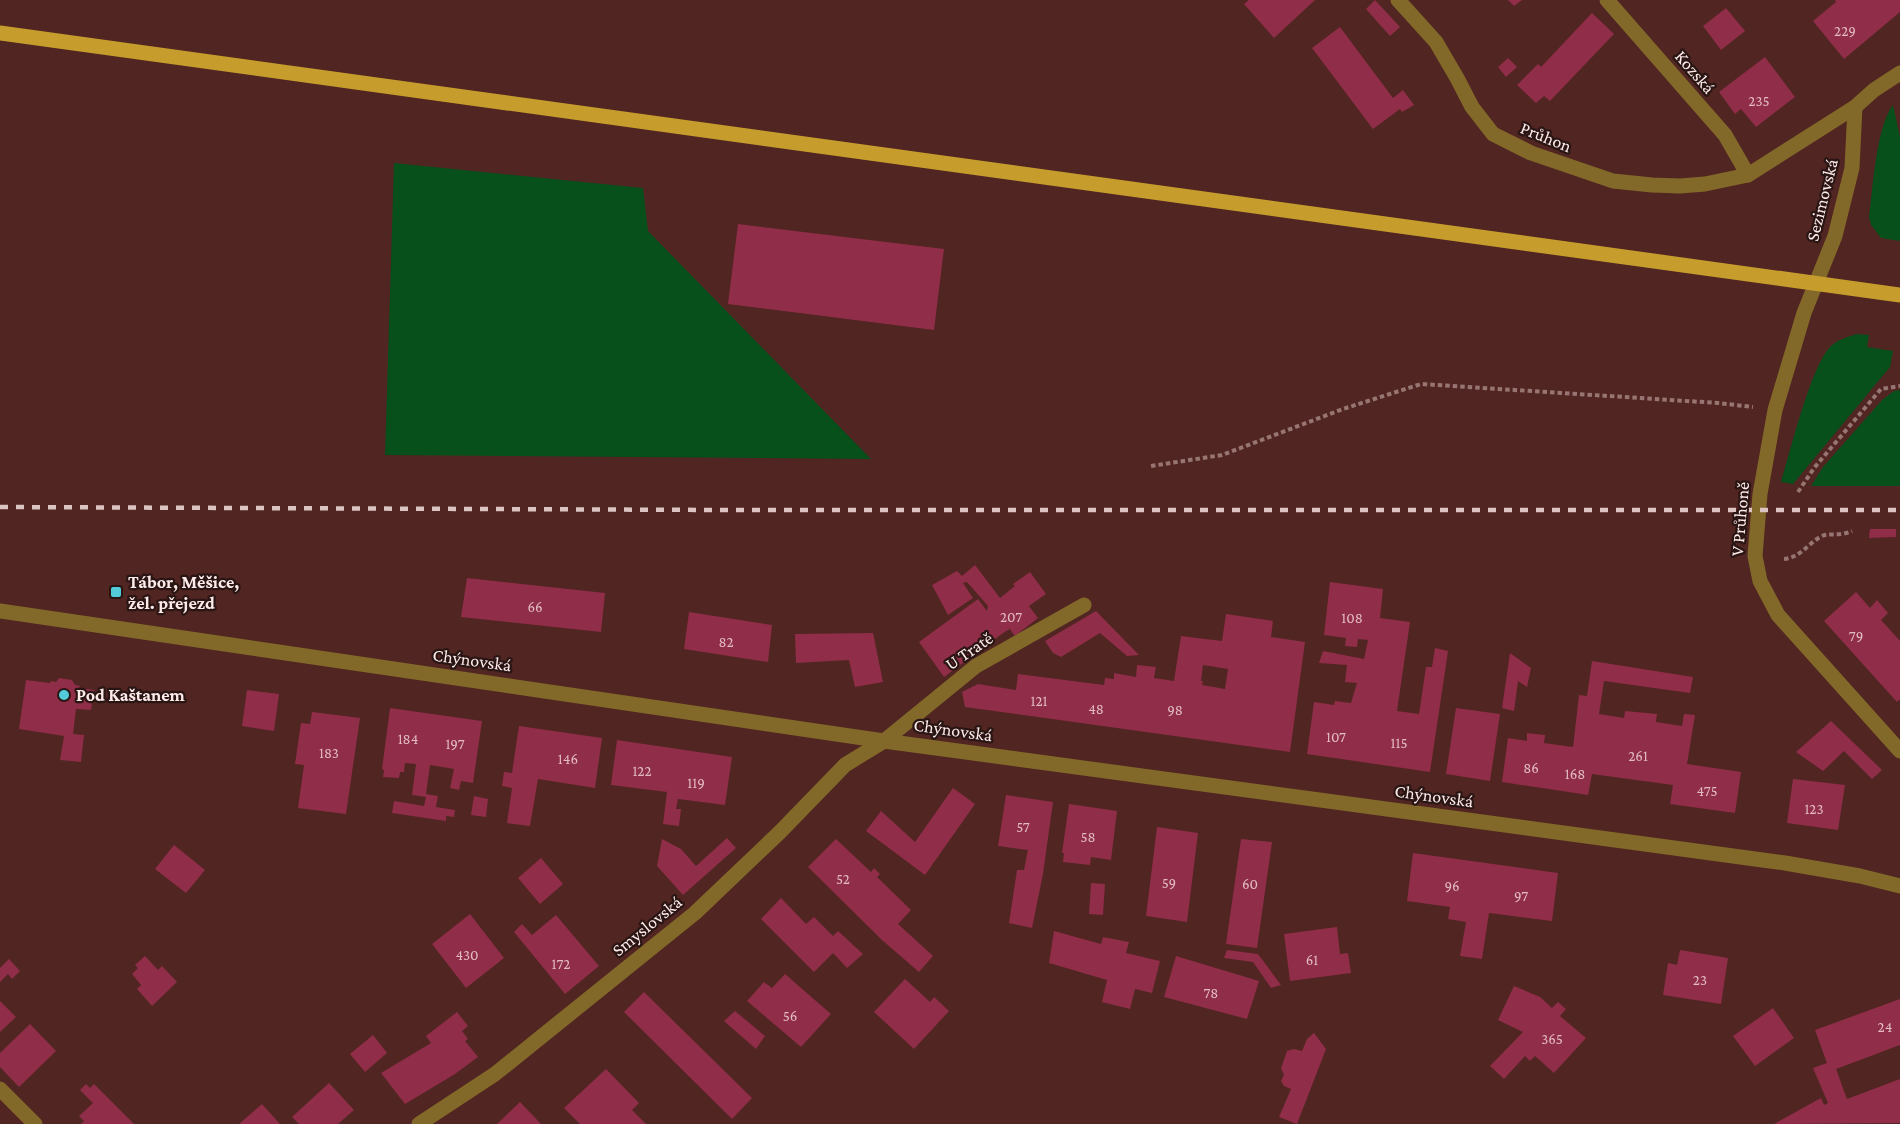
<svg xmlns="http://www.w3.org/2000/svg" width="1900" height="1124" font-family="'Crimson Pro',serif">
  <rect width="100%" height="100%" fill="#512521"/>
  <g fill="#07501c">
    <path d="M 1893,105 L 1900,137 L 1900,241 L 1881,238 L 1871,225 L 1869,217 C 1873,188 1876,127 1893,105 Z"/>
    <polygon points="394,163 643,188 648,231 871,459 385,455"/>
    <path d="M 1856,334 L 1869,335 L 1867,347 L 1893,351 L 1890,367 L 1793,484 L 1781,482 C 1790,453 1811,365 1831,346 C 1837,340 1848,337 1856,334 Z"/>
    <polygon points="1900,390 1900,486 1811,486 1823,467 1882,400 1894,391"/>
  </g>
  <g fill="#902d48" fill-rule="evenodd">
    <polygon points="1249,0 1315,0 1274,38 1244,4"/>
    <polygon points="1375,0 1400,27 1390,36 1366,9"/>
    <polygon points="1508,0 1522,0 1514,6"/>
    <polygon points="1835,0 1900,0 1900,12 1844,59 1813,21 1836,2"/>
    <polygon points="1726,8 1745,31 1721,50 1703,26"/>
    <polygon points="1592,13 1614,34 1550,101 1544,96 1536,103 1517,85 1538,64 1541,67"/>
    <polygon points="1340,27 1393,98 1403,90 1414,105 1402,112 1400,109 1373,129 1312,48"/>
    <polygon points="1765,57 1795,97 1756,127 1741,109 1735,114 1719,92"/>
    <polygon points="1508,58 1517,67 1506,77 1498,67"/>
    <polygon points="738,224 944,249 934,330 728,304"/>
    <polygon points="1870,529 1896,529 1896,537 1869,538"/>
    <polygon points="975,565 1000,598 1015,586 1013,584 1030,572 1046,594 1029,606 1038,618 1016,635 1014,635 1010,629 1003,633 944,677 919,642 978,599 987,611 988,606 967,582 963,583 973,598 948,615 932,585 957,571 962,576"/>
    <polygon points="467,578 605,593 601,632 461,617"/>
    <polygon points="1330,582 1383,589 1380,618 1410,622 1397,711 1419,714 1426,667 1432,667 1435,648 1448,651 1430,772 1307,754 1314,702 1334,705 1335,701 1351,703 1357,683 1345,682 1347,665 1319,663 1323,651 1364,659 1368,640 1358,639 1357,647 1345,646 1346,638 1324,635"/>
    <polygon points="1856,592 1870,608 1877,600 1888,613 1881,620 1900,641 1900,699 1897,702 1824,621"/>
    <polygon points="1096,611 1139,655 1127,656 1100,633 1061,657 1053,653 1045,641"/>
    <polygon points="689,612 772,625 768,662 684,649"/>
    <path d="M 1226,614 L 1273,621 L 1271,637 L 1305,642 L 1290,752 L 965,707 L 962,692 L 978,684 L 1016,690 L 1018,674 L 1104,685 L 1105,678 L 1114,679 L 1114,673 L 1136,677 L 1137,665 L 1156,667 L 1154,678 L 1174,681 L 1181,636 L 1222,641 ZM 1203,665 L 1228,669 L 1225,689 L 1202,685 L 1203,681 L 1201,681 Z"/>
    <polygon points="873,633 883,682 855,687 849,660 796,663 795,634"/>
    <polygon points="1510,653 1531,668 1527,687 1518,681 1514,711 1502,708"/>
    <polygon points="1592,661 1693,677 1690,693 1604,681 1599,714 1624,718 1625,711 1657,714 1656,722 1682,726 1684,714 1695,715 1687,764 1741,772 1735,813 1670,804 1673,785 1592,774 1588,795 1502,782 1508,738 1527,741 1527,733 1545,735 1544,743 1573,747 1579,695 1587,696"/>
    <polygon points="59,678 72,680 75,685 80,686 79,688 94,690 91,710 76,709 73,734 84,735 81,762 60,760 64,736 19,729 26,680 50,683 51,681 56,682"/>
    <polygon points="247,690 279,694 274,731 242,726"/>
    <polygon points="390,708 482,721 473,783 461,781 459,790 450,788 454,769 430,765 426,794 438,796 436,807 455,810 454,817 446,816 446,821 392,813 394,801 424,806 426,797 412,795 416,764 405,763 404,772 400,772 399,778 383,777 384,770 382,769"/>
    <polygon points="1456,708 1500,714 1490,781 1446,774"/>
    <polygon points="312,712 360,718 346,814 298,808 304,765 295,764 301,723 310,724"/>
    <polygon points="1831,721 1882,770 1872,779 1844,751 1823,771 1796,752"/>
    <polygon points="519,726 602,738 595,788 538,779 530,826 507,823 512,788 502,786 504,772 512,773"/>
    <polygon points="617,740 732,757 725,805 678,799 676,809 681,809 679,826 663,824 667,792 611,785"/>
    <polygon points="1793,779 1845,785 1838,830 1787,823"/>
    <polygon points="953,788 975,804 925,875 866,831 881,811 915,842"/>
    <polygon points="1006,795 1053,802 1043,874 1032,928 1009,923 1017,870 1024,870 1028,850 998,846"/>
    <polygon points="474,796 488,799 486,817 471,815"/>
    <polygon points="1069,804 1117,811 1111,860 1091,857 1090,865 1063,862 1064,853 1062,853"/>
    <polygon points="1157,827 1198,833 1187,922 1146,916"/>
    <polygon points="727,838 736,848 683,895 657,866 662,839 681,849 696,866"/>
    <polygon points="836,839 871,872 874,868 880,874 877,877 911,910 898,924 933,956 919,972 882,940 808,867"/>
    <polygon points="1241,839 1272,842 1257,948 1226,944"/>
    <polygon points="174,845 205,870 186,893 155,869"/>
    <polygon points="1413,853 1558,873 1552,921 1489,913 1482,959 1460,956 1466,922 1448,919 1450,907 1407,901"/>
    <polygon points="541,858 563,884 540,904 518,878"/>
    <polygon points="1091,883 1105,884 1103,915 1089,914"/>
    <polygon points="781,898 806,924 814,917 833,936 838,931 863,954 847,968 833,953 814,972 761,919"/>
    <polygon points="470,914 504,958 466,988 432,944"/>
    <polygon points="556,915 599,966 565,994 514,932 522,924 532,935"/>
    <polygon points="1337,927 1340,954 1348,953 1351,973 1290,981 1284,934"/>
    <polygon points="1054,931 1101,944 1103,937 1129,942 1126,953 1160,961 1152,993 1135,989 1130,1009 1102,1002 1107,980 1049,963"/>
    <polygon points="1227,950 1258,954 1281,985 1271,988 1253,962 1224,958"/>
    <polygon points="1680,950 1728,958 1721,1004 1663,995 1668,963 1677,965"/>
    <polygon points="145,956 158,970 162,966 177,982 152,1006 137,989 141,985 132,974 138,968 135,965"/>
    <polygon points="1176,956 1259,981 1247,1019 1164,997"/>
    <polygon points="9,959 20,971 12,979 8,974 0,982 0,968"/>
    <polygon points="785,974 831,1014 801,1047 747,1001 764,982 772,988"/>
    <polygon points="905,979 930,1002 934,997 949,1011 914,1049 874,1012"/>
    <polygon points="1514,986 1540,997 1552,1008 1558,1002 1566,1009 1560,1016 1586,1038 1554,1073 1535,1056 1530,1061 1525,1056 1504,1079 1490,1066 1523,1032 1498,1020"/>
    <polygon points="644,992 752,1098 732,1119 624,1012"/>
    <polygon points="1900,999 1900,1045 1836,1069 1847,1099 1900,1079 1900,1123 1774,1124 1821,1098 1824,1105 1828,1103 1813,1068 1827,1063 1815,1030"/>
    <polygon points="0,1001 16,1017 0,1032"/>
    <polygon points="1773,1008 1794,1038 1755,1066 1733,1036"/>
    <polygon points="735,1011 765,1036 756,1049 724,1021"/>
    <polygon points="457,1012 468,1026 462,1031 468,1039 465,1041 478,1057 455,1074 405,1104 381,1073 431,1043 426,1036"/>
    <polygon points="30,1024 56,1051 19,1087 0,1067 0,1053"/>
    <polygon points="1314,1033 1326,1049 1297,1124 1279,1117 1291,1089 1284,1086 1281,1081 1284,1075 1281,1068 1287,1051 1294,1049 1302,1051 1307,1039"/>
    <polygon points="373,1035 387,1053 365,1072 350,1054"/>
    <polygon points="606,1069 639,1103 632,1110 646,1124 580,1124 564,1108"/>
    <polygon points="329,1083 354,1110 338,1124 299,1124 292,1117"/>
    <polygon points="86,1084 90,1088 94,1084 134,1124 81,1124 84,1121 79,1116 93,1103 80,1090"/>
    <polygon points="520,1102 541,1124 497,1124"/>
    <polygon points="262,1104 280,1124 239,1124"/>
  </g>
  <g fill="none" stroke-linecap="round" stroke-linejoin="round">
    <g stroke="#967572" stroke-width="4" stroke-dasharray="4.5 3" stroke-linecap="butt">
      <polyline points="1151,466 1222,455 1343,409 1421,384 1718,403 1753,407"/>
      <polyline points="1798,492 1814,468 1881,389 1900,386"/>
      <path d="M 1784,559 C 1799,558 1807,545 1820,537 C 1828,532 1839,537 1852,531"/>
    </g>
    <g stroke="#826929" stroke-width="15">
      <polyline points="1398,0 1436,42 1457,78 1472,107 1493,134 1531,153 1613,181 1652,185 1680,186 1705,184 1748,175 1855,107 1874,90 1900,73"/>
      <polyline points="1607,0 1725,135 1748,175"/>
      <polyline points="1855,107 1852,168 1835,236 1804,313 1775,410 1760,494 1755,556 1760,581 1778,615 1900,751"/>
      <polyline points="0,611 884,741 1785,863 1860,876 1900,886"/>
      <polyline points="0,1089 35,1124"/>
      <polyline points="419,1124 495,1074 695,913 780,832 845,765 884,741 976,666 1084,605"/>
    </g>
    <polyline stroke="#c69d2d" stroke-width="15" points="0,33 1900,295"/>
    <polyline stroke="#dbc4c2" stroke-width="4.5" stroke-dasharray="8 8" stroke-linecap="butt" points="0,507 719,510 1900,510"/>
  </g>
  <g fill="#53cbdb" stroke="#291513" stroke-width="2">
    <rect x="110" y="586" width="12" height="12" rx="3"/>
    <circle cx="64" cy="695" r="6"/>
  </g>
  <g text-anchor="middle" stroke-width="4.5" stroke-linejoin="round" paint-order="stroke">
    <g font-size="15" fill="#e2bcc1">
      <text x="1845" y="36">229</text>
      <text x="1759" y="106">235</text>
      <text x="535" y="612">66</text>
      <text x="1011" y="622">207</text>
      <text x="1352" y="623">108</text>
      <text x="1856" y="641">79</text>
      <text x="726" y="647">82</text>
      <text x="1039" y="706">121</text>
      <text x="1096" y="714">48</text>
      <text x="1175" y="715">98</text>
      <text x="1336" y="742">107</text>
      <text x="408" y="744">184</text>
      <text x="1399" y="748">115</text>
      <text x="455" y="749">197</text>
      <text x="329" y="758">183</text>
      <text x="1638" y="761">261</text>
      <text x="568" y="764">146</text>
      <text x="1531" y="773">86</text>
      <text x="642" y="776">122</text>
      <text x="1575" y="779">168</text>
      <text x="696" y="788">119</text>
      <text x="1707" y="796">475</text>
      <text x="1814" y="814">123</text>
      <text x="1023" y="832">57</text>
      <text x="1088" y="842">58</text>
      <text x="843" y="884">52</text>
      <text x="1169" y="888">59</text>
      <text x="1250" y="889">60</text>
      <text x="1452" y="891">96</text>
      <text x="1521" y="901">97</text>
      <text x="467" y="960">430</text>
      <text x="1312" y="965">61</text>
      <text x="561" y="969">172</text>
      <text x="1700" y="985">23</text>
      <text x="1211" y="998">78</text>
      <text x="790" y="1021">56</text>
      <text x="1885" y="1032">24</text>
      <text x="1552" y="1044">365</text>
    </g>
    <g font-size="18" fill="#fdebe9" stroke="#291513">
      <text transform="translate(1695 72) rotate(49)" y="6">Kozská</text>
      <text transform="translate(1546 137) rotate(22)" y="6">Průhon</text>
      <text transform="translate(1822 200) rotate(-76)" y="6">Sezimovská</text>
      <text transform="translate(1740 519) rotate(-85)" y="6">V Průhoně</text>
      <text transform="translate(969 651) rotate(-34)" y="6">U Tratě</text>
      <text transform="translate(472 660) rotate(8)" y="6">Chýnovská</text>
      <text transform="translate(953 730) rotate(8)" y="6">Chýnovská</text>
      <text transform="translate(1434 796) rotate(8)" y="6">Chýnovská</text>
      <text transform="translate(647 926) rotate(-39)" y="6">Smyslovská</text>
    </g>
    <g font-size="18" font-weight="bold" fill="#fdebe9" stroke="#291513" text-anchor="start">
      <text x="128" y="588">Tábor, Měšice,<tspan x="128" dy="21">žel. přejezd</tspan></text>
      <text x="76" y="701">Pod Kaštanem</text>
    </g>
  </g>
</svg>
